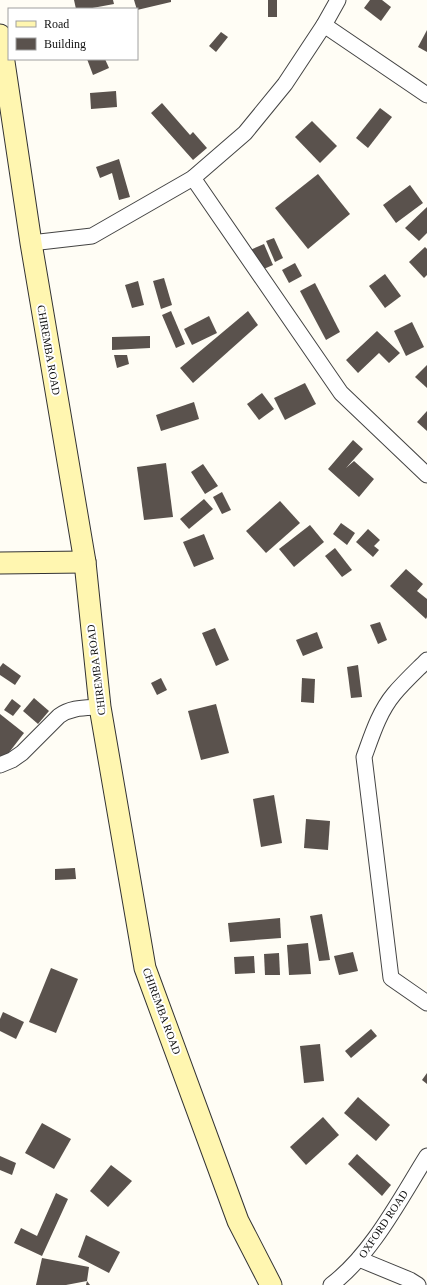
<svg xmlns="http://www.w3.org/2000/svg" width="427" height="1285" font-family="Georgia,serif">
  <rect width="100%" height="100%" fill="#fffdf5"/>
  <g fill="#5a524d">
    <polygon points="74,0 113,0 114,4 87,9 76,9"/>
    <polygon points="134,0 171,0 171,2 137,10"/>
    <rect x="268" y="0" width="9" height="17"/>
    <polygon points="370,0 382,0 391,7 381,21 364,8"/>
    <polygon points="427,30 427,52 418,47"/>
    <polygon points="221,32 228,37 216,52 209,46"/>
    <polygon points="87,59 105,59 109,68 93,75"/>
    <polygon points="116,91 117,107 91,109 90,93"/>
    <polygon points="162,103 190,135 193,132 207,148 193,160 151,113"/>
    <polygon points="380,108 392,117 368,148 356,138"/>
    <polygon points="312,121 337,146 320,163 295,137"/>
    <polygon points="119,159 130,197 119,200 112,173 100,178 96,167"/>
    <polygon points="318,174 350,214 308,249 275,208"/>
    <polygon points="410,185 423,203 396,223 383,205"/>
    <polygon points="427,207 427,233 419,241 405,228"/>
    <polygon points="274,238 283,258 275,262 266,241"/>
    <polygon points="264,244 273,265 259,271 250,250"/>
    <polygon points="425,247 427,249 427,275 424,278 409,262"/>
    <polygon points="295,263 302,276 289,283 282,270"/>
    <polygon points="385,274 401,296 385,308 369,286"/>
    <polygon points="164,278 172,305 161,309 153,281"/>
    <polygon points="138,281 144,305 132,308 125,285"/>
    <polygon points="315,283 340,332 326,340 300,291"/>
    <polygon points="171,311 185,344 176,348 162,315"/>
    <polygon points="248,311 258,325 193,383 180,368"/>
    <polygon points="209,316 217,333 192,345 184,329"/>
    <polygon points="412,322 424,347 406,356 394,331"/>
    <polygon points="377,331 400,353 389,363 379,353 358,373 346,360"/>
    <polygon points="150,336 150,348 112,350 112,337"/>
    <polygon points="114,355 127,355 129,364 117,368"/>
    <polygon points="427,365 427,388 415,377"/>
    <polygon points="305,383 316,404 285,420 274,398"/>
    <polygon points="262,393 274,409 259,420 247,404"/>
    <polygon points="194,402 199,419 161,431 156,415"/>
    <polygon points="427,411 427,431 417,422"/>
    <polygon points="353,440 363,449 346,468 354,461 374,479 359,497 328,469"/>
    <polygon points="166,463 173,517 144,520 137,467"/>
    <polygon points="203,464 218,486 205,494 191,472"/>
    <polygon points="222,492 231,510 222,514 213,497"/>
    <polygon points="204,499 213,509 189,529 180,519"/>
    <polygon points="280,501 300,523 266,553 246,531"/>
    <polygon points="341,523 355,533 347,545 333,534"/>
    <polygon points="310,525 324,542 294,567 279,549"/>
    <polygon points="368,529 380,540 374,546 379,550 373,557 356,542"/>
    <polygon points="204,534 214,559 194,567 183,542"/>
    <polygon points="335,548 352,570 342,577 325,556"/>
    <polygon points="406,569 423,584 417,591 427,599 427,617 426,619 390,586"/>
    <polygon points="380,622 387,640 378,644 370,625"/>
    <polygon points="215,628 229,660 216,666 202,633"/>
    <polygon points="317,632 323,648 303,656 296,640"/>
    <polygon points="3,663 21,676 15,685 0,675 0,667"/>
    <polygon points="358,665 362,697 351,698 347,667"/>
    <polygon points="161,678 167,690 157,695 151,683"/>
    <polygon points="302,678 315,679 314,703 301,702"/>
    <polygon points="34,698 49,711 38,724 23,711"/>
    <polygon points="12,699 21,706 13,716 4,710"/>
    <polygon points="216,704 229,753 201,760 188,711"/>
    <polygon points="0,714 24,733 4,759 0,756"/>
    <polygon points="274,795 282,843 261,847 253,799"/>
    <polygon points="306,819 330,821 328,850 304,848"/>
    <polygon points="75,868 76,879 55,880 55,869"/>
    <polygon points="322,914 330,960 319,961 310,916"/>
    <polygon points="280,918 281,938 230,942 228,923"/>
    <polygon points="308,943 311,974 289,975 287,945"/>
    <polygon points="353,952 358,971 339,975 334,956"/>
    <polygon points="279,953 280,975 265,975 264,954"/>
    <polygon points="254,956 255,973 235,974 234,957"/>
    <polygon points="51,968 78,979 56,1033 29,1022"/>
    <polygon points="3,1012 24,1022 16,1039 0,1031 0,1019"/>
    <polygon points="371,1029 377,1036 351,1058 345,1051"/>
    <polygon points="320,1044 324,1081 304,1083 300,1046"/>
    <polygon points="427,1073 427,1084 422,1080"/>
    <polygon points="358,1097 390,1125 376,1141 344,1113"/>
    <polygon points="323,1117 339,1135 306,1165 290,1147"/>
    <polygon points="42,1123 71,1139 54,1169 25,1153"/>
    <polygon points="357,1154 391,1185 382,1196 348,1164"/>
    <polygon points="0,1156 16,1163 12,1175 0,1170"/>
    <polygon points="111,1165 132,1181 108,1207 90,1191"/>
    <polygon points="56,1193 68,1199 42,1256 14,1243 21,1228 37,1236"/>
    <polygon points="86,1235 120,1252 109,1273 78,1257"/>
    <polygon points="42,1258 89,1267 87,1281 90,1285 86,1285 87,1281 66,1285 36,1285"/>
  </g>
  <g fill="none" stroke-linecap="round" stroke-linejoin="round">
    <g stroke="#444" stroke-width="17">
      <g id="street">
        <polyline points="324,25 427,95"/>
        <polyline points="193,178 341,393 427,475"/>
        <polyline points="31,243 92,236 193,178 245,133 285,84 324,25 338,0"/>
        <path d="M 427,660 C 416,671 404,682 394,694 C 379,712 372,735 364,757 L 391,978 L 427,1003"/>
        <path d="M 0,765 L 12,760 L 22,753 L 59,716 C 71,707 85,708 100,707"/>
        <polyline points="359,1259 410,1280 418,1285"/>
        <path d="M 331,1285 C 372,1254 400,1199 427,1156"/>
      </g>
    </g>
    <g stroke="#333" stroke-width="23">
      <g id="secondary">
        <polyline points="0,35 31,243 85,562 100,707 145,968 238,1221 271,1285"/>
        <polyline points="0,563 85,562"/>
      </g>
    </g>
    <use href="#street" stroke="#fff" stroke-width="15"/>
    <use href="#secondary" stroke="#fff6b0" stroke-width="21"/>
  </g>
  <g text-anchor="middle" stroke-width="4" stroke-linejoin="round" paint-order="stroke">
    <g font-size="11" fill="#111" stroke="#fff">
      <text transform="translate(49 350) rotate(80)" y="4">CHIREMBA ROAD</text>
      <text transform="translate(96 670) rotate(-97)" y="4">CHIREMBA ROAD</text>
      <text transform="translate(162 1011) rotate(70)" y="4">CHIREMBA ROAD</text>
      <text transform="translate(383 1224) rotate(-56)" y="4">OXFORD ROAD</text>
    </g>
  </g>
  <rect x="8" y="8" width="130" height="52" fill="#ffffff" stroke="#a0a0a0"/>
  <rect x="16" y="21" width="20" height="6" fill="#fff6b0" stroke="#a0a0a0"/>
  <text x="44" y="28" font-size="12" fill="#111111">Road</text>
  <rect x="16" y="38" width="20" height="12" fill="#5a524d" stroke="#a0a0a0"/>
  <text x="44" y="48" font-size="12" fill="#111111">Building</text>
</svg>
